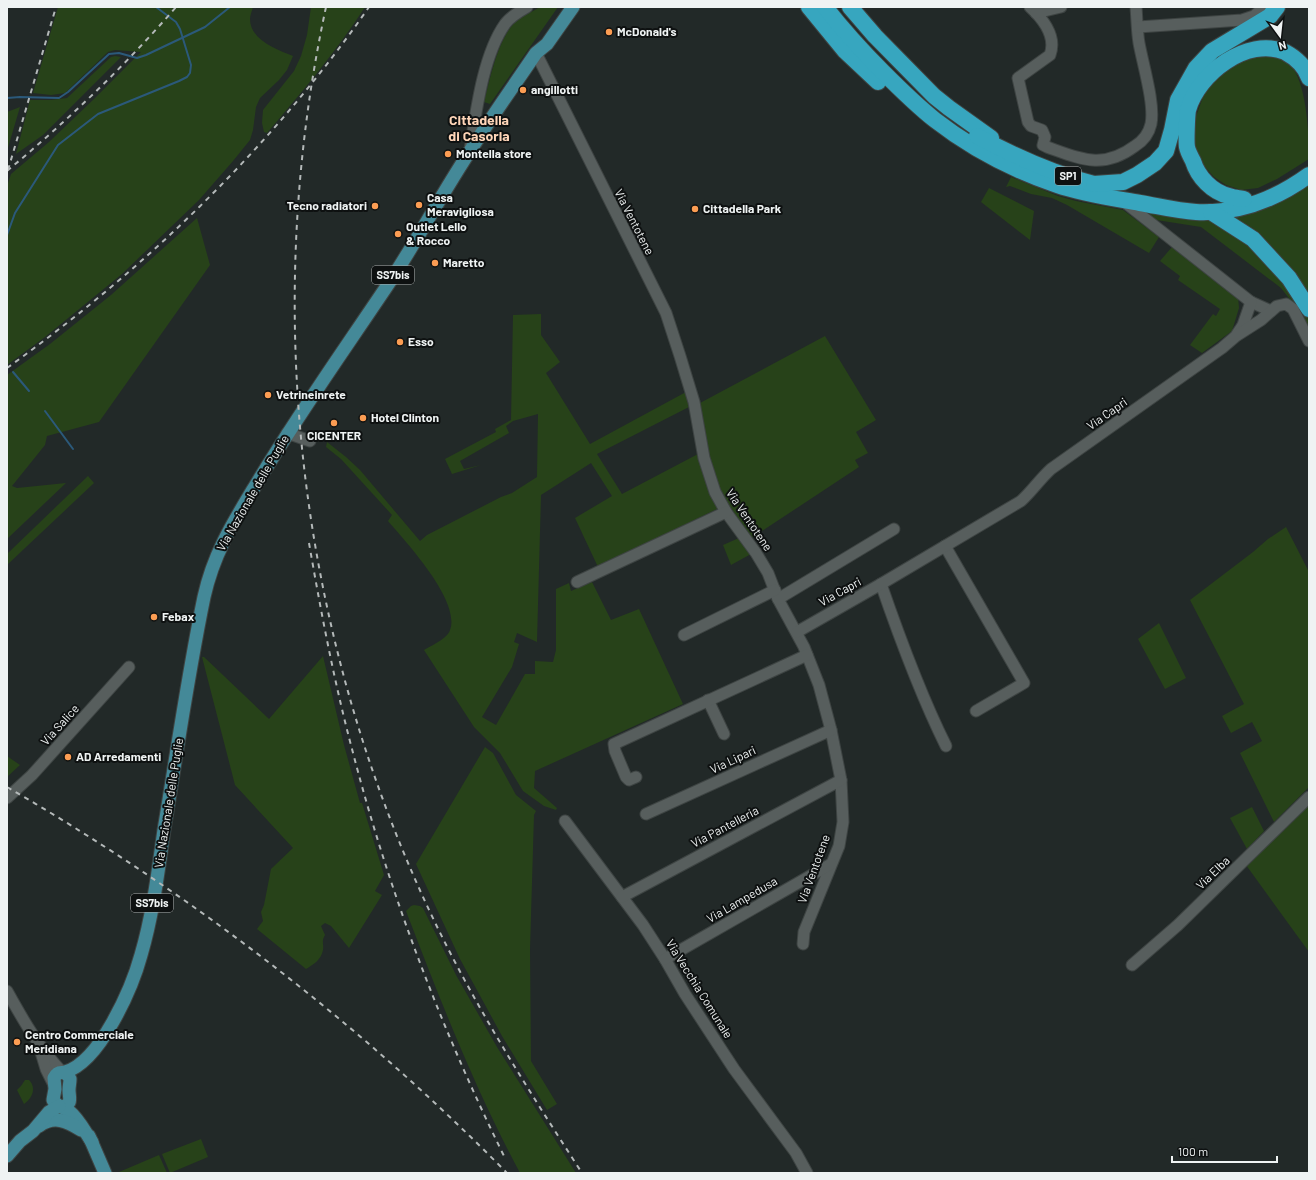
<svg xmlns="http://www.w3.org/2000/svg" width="1316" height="1180" font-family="Barlow,sans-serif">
  <rect width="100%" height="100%" fill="#222928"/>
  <g fill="#274219">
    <path d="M 58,7 L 253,7 C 252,11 250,15 250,19 C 250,40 277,50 293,56 L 287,70 L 279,80 L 260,98 L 256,107 L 253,130 L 250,140 L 233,161 L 199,200 L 122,274 L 45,337 L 7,365 L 7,186 L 11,174 L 49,142 L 95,98 L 141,52 L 115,50 L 108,52 L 65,93 L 51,95 L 33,93 Z"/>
    <path d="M 311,7 L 365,7 C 336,52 301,93 267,133 L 264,132 L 262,123 L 263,110 L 294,71 L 301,56 L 307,35 Z"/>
    <path d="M 540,7 L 558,7 L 490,104 L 484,102 C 490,79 496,48 510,28 C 517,18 530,13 540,7 Z"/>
    <path d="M 1263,55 C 1272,56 1282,57 1289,63 C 1307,81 1309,135 1309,159 L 1277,179 L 1258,188 L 1241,190 L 1226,185 L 1214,177 L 1204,166 L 1197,155 L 1193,140 L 1194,122 L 1204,94 L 1214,79 L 1230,65 Z"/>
    <polygon points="115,56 121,57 43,135 16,154 30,100 51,100 67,98 111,57"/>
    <polygon points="20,107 7,151 7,112"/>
    <polygon points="1011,177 1058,196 1076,201 1123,210 1159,237 1149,253 1067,205 1052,198 1031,194 1010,186 1006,187"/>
    <path d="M 1309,183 L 1309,304 L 1227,217 C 1260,210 1282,204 1309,183 Z"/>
    <polygon points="989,188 1034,211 1030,240 981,202"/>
    <polygon points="1151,210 1211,219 1252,244 1309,316 1309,333 1295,306 1281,288 1201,227 1150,219 1146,216 1147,213"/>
    <polygon points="197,218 210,265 99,422 47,436 45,445 12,486 17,488 66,483 7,539 7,375 50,344 111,295"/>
    <polygon points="1172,247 1238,296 1239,308 1232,331 1202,353 1190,345 1213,314 1216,316 1220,309 1178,280 1180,276 1160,261"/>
    <path d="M 541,314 L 541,335 L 560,362 L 546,373 L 590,444 L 686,392 L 689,407 L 597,454 L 622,494 L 698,454 L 719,508 L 598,567 L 575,518 L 612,496 L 591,463 L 541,495 L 537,642 L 517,633 L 514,642 L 519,644 L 512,667 L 482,717 L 496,725 L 525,674 L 535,674 L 535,661 L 553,662 L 556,650 L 556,589 L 569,583 L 571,591 L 592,582 L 611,620 L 639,609 L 683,704 L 535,771 L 534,788 L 557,808 L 556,810 L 544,806 L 523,791 L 500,753 L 474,727 L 424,650 C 431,646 448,638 450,630 C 461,601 406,542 388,521 L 392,515 L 341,459 L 326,447 L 327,442 L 346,457 L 360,470 L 420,541 L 427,535 L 501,497 L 512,493 L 537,477 L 538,414 L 513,421 L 506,426 L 509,433 L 460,461 L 464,469 L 481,465 L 452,474 L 445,459 L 496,432 L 495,429 L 511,420 L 513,315 Z"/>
    <polygon points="825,336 876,420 856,432 868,453 855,460 859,467 750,539 727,505 719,492 705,445 700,403"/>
    <polygon points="88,476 94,483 7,565 7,554"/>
    <polygon points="1286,527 1309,572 1309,787 1274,822 1240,753 1262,741 1252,722 1231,733 1222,716 1244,704 1190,600 1253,552 1268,539"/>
    <polygon points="739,538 751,554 731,565 723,545"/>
    <polygon points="1159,623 1186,678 1165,689 1138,639"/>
    <path d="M 323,656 L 344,745 L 360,803 L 362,803 L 384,875 L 375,891 L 382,895 L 349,948 L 331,926 L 325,923 L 321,926 L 325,935 C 321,942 324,943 323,950 C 321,960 314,964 306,969 L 257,929 L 263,921 L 261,912 L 264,905 L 271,869 L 293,848 L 235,785 L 202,657 L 204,657 L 269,719 Z"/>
    <polygon points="485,747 493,753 516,795 536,811 534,815 530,949 531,1061 557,1104 547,1110 502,1036 460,959 416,864"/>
    <polygon points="7,756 20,765 7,777"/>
    <polygon points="1309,802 1309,952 1246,865"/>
    <polygon points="1252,807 1264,831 1247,849 1230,818"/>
    <path d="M 414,905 L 420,906 L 423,908 L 456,975 L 497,1047 L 576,1173 L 520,1173 C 475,1089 440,1000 406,911 L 411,906 Z"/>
    <path d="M 25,1080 L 29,1080 C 37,1088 32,1099 24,1104 L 17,1090 L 21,1086 Z"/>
    <polygon points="201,1139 208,1157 170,1173 162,1154"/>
    <polygon points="159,1155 167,1173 120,1173 119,1172"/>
  </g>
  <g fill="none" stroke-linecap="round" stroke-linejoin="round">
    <g stroke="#2b597a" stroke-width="2">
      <polyline points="7,98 20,97 59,98 68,92 109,54 119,53 137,58 146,55 205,27 230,7"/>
      <polyline points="7,235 15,213 58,145 98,114 179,81 187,77 190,73 191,65 180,29 176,22 156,7"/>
      <polyline points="13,372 29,391"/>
      <polyline points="45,411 73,449"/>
    </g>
    <g stroke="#3e4443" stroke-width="13">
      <g id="minor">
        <path d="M 1030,7 C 1043,19 1057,36 1050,55 L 1018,78 L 1028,122 L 1031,126 L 1042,130 L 1045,137 L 1043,145 L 1047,147 C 1081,159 1103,170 1135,146 C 1143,141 1149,133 1151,124 C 1155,104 1143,65 1139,43 C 1137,31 1137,19 1136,7"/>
        <polyline points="1036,13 1061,7"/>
        <polyline points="1138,27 1242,20 1254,16 1264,7"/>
        <polyline points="536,53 666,313 680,356 694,402 704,458 715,492 726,512 756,553 768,573 778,599 804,647 819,685 831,730 841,780 843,822 839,846 804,932 803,944"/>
        <path d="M 470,150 C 476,112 483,55 505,24 C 510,17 520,11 527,7"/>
        <polyline points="1123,201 1251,302 1271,311"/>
        <polyline points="1237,334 1243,325 1251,302"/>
        <polyline points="287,433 310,441"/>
        <polyline points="945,546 1024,683 976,711"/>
        <polyline points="577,582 726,512"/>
        <path d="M 881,584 C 900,639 920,694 946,746"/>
        <polyline points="778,599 894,529"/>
        <path d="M 797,632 L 881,584 L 1021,501 C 1032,491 1040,479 1051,469 L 1222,348 L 1236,336 L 1261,320 L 1277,306 L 1286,304 L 1293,309 L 1309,341"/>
        <polyline points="684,635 775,590"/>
        <polyline points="708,700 724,734"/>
        <polyline points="636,777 629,780 626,777 615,751 614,744 807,655"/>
        <polyline points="7,798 32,775 129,667"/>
        <polyline points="646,814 831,730"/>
        <polyline points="565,821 643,925 665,959 685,994 734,1069 796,1153 807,1173"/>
        <polyline points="622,897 841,780"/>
        <polyline points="665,959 831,864"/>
        <polyline points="1132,965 1178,925 1309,797"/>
        <path d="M 7,991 C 23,1020 39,1048 62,1072"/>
        <polyline points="40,1049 46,1069 53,1083"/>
      </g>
    </g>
    <g stroke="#3e4443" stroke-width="15">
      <g id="major">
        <path d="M 65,1072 C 100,1062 132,988 141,955 C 153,914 158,872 164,830 C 177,752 188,674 204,597 C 214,551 236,518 260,478 C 300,412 344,350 387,286 C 417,241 442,193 472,148 C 492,116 515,84 536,53 L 547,44 L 573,7"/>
        <path d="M 62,1107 C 73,1104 69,1098 69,1090 C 69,1086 70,1083 70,1079 C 67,1071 58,1070 54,1078 L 55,1089 L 53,1100 C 57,1107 63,1107 69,1111 C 79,1119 85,1132 92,1142"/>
        <path d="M 39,1126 C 54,1115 67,1121 81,1130"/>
        <polyline points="89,1136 105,1173"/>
        <polyline points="7,1156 20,1141 33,1131 49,1112 59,1106"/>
      </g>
    </g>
    <g stroke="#3e4443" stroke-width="18">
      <g id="highway">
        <polyline points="809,7 845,51 878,82"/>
        <path d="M 825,7 C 843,30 863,52 883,72 C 900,89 916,105 935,120 C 971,148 1013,170 1057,185 C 1083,194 1112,198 1140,203 C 1158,206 1177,211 1196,212 C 1238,214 1276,199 1309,175"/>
        <polyline points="850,7 875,36 934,96 949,108 991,138"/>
        <path d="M 977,136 C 1014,156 1053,174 1094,184"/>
        <polyline points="1094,184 1123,182 1137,175 1155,163 1166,151 1172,130 1178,100 1196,68 1212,51 1270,16 1277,7"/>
        <path d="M 1244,199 C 1239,198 1233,198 1229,196 C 1212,192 1198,177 1193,161 C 1191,157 1188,152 1187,147 C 1186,142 1187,116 1188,110 C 1198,74 1247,36 1285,52 C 1296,58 1305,66 1309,78"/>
        <polyline points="1211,212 1253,239 1289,278 1309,309"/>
      </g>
    </g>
    <use href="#minor" stroke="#575e5d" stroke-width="11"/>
    <use href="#major" stroke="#448998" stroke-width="13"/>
    <use href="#highway" stroke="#37a6bf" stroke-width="16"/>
    <g stroke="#b4b9b9" stroke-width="2" stroke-dasharray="5 5" stroke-linecap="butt">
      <path d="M 326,7 C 261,309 298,632 430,912 C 473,1003 527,1088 582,1173"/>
      <polyline points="8,170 56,7"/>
      <path d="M 7,171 C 67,121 125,66 176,7"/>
      <path d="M 7,368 C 146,268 271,148 369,7"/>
      <path d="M 309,543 C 321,612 334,681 352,749 C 388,889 440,1026 504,1156"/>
      <path d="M 7,787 C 190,893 359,1023 507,1173"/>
    </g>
  </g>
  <g fill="#fc9d53" stroke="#0e1111" stroke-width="1.5">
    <circle cx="609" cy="32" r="4"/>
    <circle cx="523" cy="90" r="4"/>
    <circle cx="448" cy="154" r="4"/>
    <circle cx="419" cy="205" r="4"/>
    <circle cx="375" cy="206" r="4"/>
    <circle cx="695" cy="209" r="4"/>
    <circle cx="398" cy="234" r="4"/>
    <circle cx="435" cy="263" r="4"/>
    <circle cx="400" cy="342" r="4"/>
    <circle cx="268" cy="395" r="4"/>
    <circle cx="363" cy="418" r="4"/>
    <circle cx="334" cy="423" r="4"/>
    <circle cx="154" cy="617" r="4"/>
    <circle cx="68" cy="757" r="4"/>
    <circle cx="17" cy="1042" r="4"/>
  </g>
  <g text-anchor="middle" stroke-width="4" stroke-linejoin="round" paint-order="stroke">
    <g fill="#0e1111" stroke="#acafaf" stroke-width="1">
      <rect x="1055" y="167" width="26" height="18" rx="3"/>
      <rect x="372" y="266" width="42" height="18" rx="3"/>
      <rect x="131" y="894" width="42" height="18" rx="3"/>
    </g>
    <g font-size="11" font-weight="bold" fill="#eff3f3">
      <text x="1068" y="180">SP1</text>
      <text x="393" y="279">SS7bis</text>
      <text x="152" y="907">SS7bis</text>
    </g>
    <g font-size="12" font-weight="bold" fill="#eff3f3" stroke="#0e1111" text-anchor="start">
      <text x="617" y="36">McDonald's</text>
      <text x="531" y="94">angillotti</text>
      <text x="456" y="158">Montella store</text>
      <text x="427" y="202">Casa<tspan x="427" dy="14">Meravigliosa</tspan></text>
      <text x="367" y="210" text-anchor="end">Tecno radiatori</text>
      <text x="703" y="213">Cittadella Park</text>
      <text x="406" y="231">Outlet Lello<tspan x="406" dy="14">&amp; Rocco</tspan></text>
      <text x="443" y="267">Maretto</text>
      <text x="408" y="346">Esso</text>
      <text x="276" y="399">Vetrineinrete</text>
      <text x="371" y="422">Hotel Clinton</text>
      <text x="334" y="440" text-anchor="middle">CICENTER</text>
      <text x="162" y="621">Febax</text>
      <text x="76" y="761">AD Arredamenti</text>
      <text x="25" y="1039">Centro Commerciale<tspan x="25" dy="14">Meridiana</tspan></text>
    </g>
    <g font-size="12" fill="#eff3f3" stroke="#0e1111">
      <text transform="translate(634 222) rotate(63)" y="4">Via Ventotene</text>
      <text transform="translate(1107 414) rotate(-35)" y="4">Via Capri</text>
      <text transform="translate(253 493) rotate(-60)" y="4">Via Nazionale delle Puglie</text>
      <text transform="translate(749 520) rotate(56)" y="4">Via Ventotene</text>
      <text transform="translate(840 592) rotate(-29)" y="4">Via Capri</text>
      <text transform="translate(60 725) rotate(-48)" y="4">Via Salice</text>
      <text transform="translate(733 760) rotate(-25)" y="4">Via Lipari</text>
      <text transform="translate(169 803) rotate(-81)" y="4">Via Nazionale delle Puglie</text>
      <text transform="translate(725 827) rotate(-28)" y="4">Via Pantelleria</text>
      <text transform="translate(814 869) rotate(-70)" y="4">Via Ventotene</text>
      <text transform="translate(1213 873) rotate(-44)" y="4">Via Elba</text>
      <text transform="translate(742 900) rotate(-30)" y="4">Via Lampedusa</text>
      <text transform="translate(699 989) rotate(58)" y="4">Via Vecchia Comunale</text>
    </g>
    <g font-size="14" font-weight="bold" fill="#fed5b8" stroke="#0e1111">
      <text x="479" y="125">Cittadella<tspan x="479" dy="16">di Casoria</tspan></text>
    </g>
  </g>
  <rect width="1316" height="1180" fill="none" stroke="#eff3f3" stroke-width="16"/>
  <g transform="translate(1280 36) rotate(165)" stroke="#0e1111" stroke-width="3" paint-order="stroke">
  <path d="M0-3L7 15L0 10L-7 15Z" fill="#eff3f3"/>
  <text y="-6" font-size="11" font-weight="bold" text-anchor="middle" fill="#eff3f3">N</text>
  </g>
  <path d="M1172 1156v6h105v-6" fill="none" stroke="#eff3f3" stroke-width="2"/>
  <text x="1178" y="1156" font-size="12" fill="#eff3f3" stroke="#0e1111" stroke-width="3" paint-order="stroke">100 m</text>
</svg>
